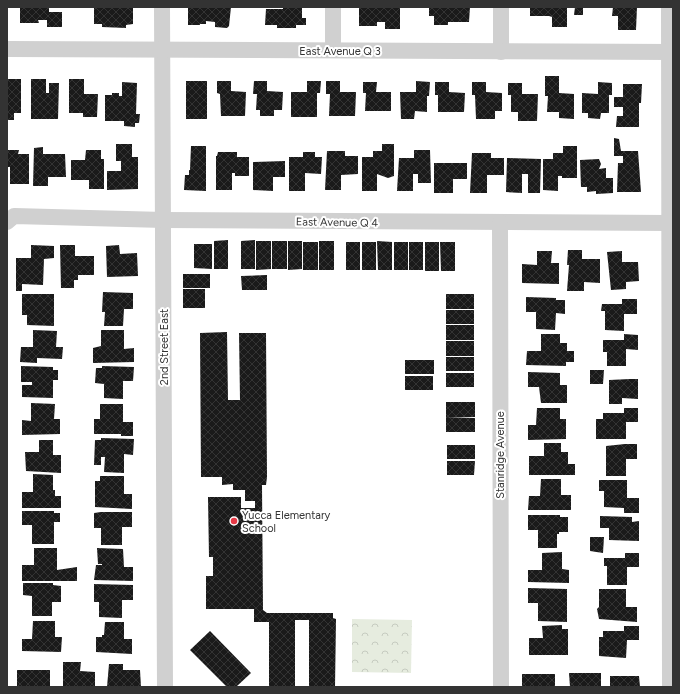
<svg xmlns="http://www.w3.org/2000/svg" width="680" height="694" font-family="Figtree,sans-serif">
  <defs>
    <pattern id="park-crowns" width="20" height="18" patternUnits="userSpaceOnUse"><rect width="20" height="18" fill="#e6ecdf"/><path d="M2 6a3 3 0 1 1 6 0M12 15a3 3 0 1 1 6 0" fill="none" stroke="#c6cbc0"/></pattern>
    <pattern id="building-cross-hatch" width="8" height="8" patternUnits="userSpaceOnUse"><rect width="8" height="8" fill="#1a1a1a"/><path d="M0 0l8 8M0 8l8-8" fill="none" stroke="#333"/></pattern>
  </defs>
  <rect width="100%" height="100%" fill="#fff"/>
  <polygon fill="url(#park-crowns)" points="352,619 412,620 411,673 352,672"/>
  <g fill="url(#building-cross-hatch)">
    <polygon points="20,7 49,7 49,12 62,12 62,27 47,27 47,20 38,20 39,23 20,23"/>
    <polygon points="118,7 133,8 133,24 126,25 126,28 102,27 102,24 94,24 94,8"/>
    <polygon points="188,7 231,7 229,26 227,28 215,27 215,22 206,21 206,24 200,24 200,25 188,25"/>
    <polygon points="283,7 302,7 302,18 306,18 306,25 296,25 296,28 277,28 277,25 265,25 266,9 283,9"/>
    <polygon points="359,7 400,8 400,29 385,29 385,22 377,22 377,26 359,26"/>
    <polygon points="429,7 470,7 469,22 448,22 448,25 434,25 434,16 429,16"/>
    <polygon points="530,7 567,7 567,27 552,27 552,17 549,16 530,16"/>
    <polygon points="575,7 583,7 583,15 574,15"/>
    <polygon points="613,7 637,7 636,30 618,30 618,16 612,16"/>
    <polygon points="545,76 559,76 559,93 574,94 574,119 559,118 559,112 547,112 548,96 545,96"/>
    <polygon points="7,79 21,79 21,113 14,113 14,120 7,120"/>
    <polygon points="31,79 46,79 46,93 49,93 49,83 59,83 58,119 31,119"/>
    <polygon points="69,79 84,79 84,94 98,94 97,117 83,117 83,113 69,113"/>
    <rect x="186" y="81" width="21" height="38"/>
    <polygon points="217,81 231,81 231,91 246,92 245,116 221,116 220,94 217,93"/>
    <polygon points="254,81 267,81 267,91 283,92 282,110 274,110 274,116 260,116 260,110 256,110 257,94 253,94"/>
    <polygon points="307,81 321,81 320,93 317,93 317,117 291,117 291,92 307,92"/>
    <polygon points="326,81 340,81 340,92 356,92 355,116 329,116 330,94 326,94"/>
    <polygon points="416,81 430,82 429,96 427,96 427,112 415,111 414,119 401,119 400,92 416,92"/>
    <polygon points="122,82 137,83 136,114 140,114 139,123 135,123 135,127 124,126 124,121 105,121 105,95 112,95 112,93 119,93 119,96 122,96"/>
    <polygon points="363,82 377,82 376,92 391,92 391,111 365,111 366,93 363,93"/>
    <polygon points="435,82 449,82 449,92 465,93 464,112 438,112 438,95 435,95"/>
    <polygon points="472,82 486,82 486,92 502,93 502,111 495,111 495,119 476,119 475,95 472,95"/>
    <polygon points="598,82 612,83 612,95 609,95 609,113 601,113 600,119 588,118 588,113 582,113 582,93 598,94"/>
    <polygon points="508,83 522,83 522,94 538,94 537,121 518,121 518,112 511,112 511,95 508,95"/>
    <polygon points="623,84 642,84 641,103 639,103 639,127 616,127 617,116 623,116 623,107 614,107 614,97 623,97"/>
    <polygon points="614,138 619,139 621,151 638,151 641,192 617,192 618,163 623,163 623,156 614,156"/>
    <polygon points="116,144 132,144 132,157 138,157 138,189 107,190 107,171 121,171 121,161 116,161"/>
    <polygon points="382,144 394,144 394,176 388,178 377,174 377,191 362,191 362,157 373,157 373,151 382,151"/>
    <polygon points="191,146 206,146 206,191 184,190 185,175 189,175 189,170 190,170"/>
    <polygon points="563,146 577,146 577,178 562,178 562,176 558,176 558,191 543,190 543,159 553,159 553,153 563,153"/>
    <polygon points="43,147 43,154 65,154 66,177 48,177 48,186 33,186 34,148"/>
    <polygon points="7,150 19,150 18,154 29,154 29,184 10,184 10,167 7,167"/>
    <polygon points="86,150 101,150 101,159 104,159 104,189 89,189 89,180 71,180 71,160 85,160"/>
    <polygon points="414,150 430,150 431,183 418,183 418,174 413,174 413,191 397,191 399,158 414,158"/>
    <polygon points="327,151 345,151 345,156 358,156 358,174 341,175 341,190 325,190"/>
    <polygon points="218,152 237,152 237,157 249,157 249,176 235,176 235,173 232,173 232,190 216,190 216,156 217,156"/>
    <polygon points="303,152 315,152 315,157 322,157 321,174 305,173 305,191 289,191 289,157 303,157"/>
    <polygon points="472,153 491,153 491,158 504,158 504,175 487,175 487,193 470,193"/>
    <polygon points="507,158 541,159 540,193 528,193 528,174 522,174 522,193 506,192"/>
    <polygon points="599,159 601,164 599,169 606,168 606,178 613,178 613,193 596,194 596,191 587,192 587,187 581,187 580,160"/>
    <polygon points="285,161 285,177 273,177 273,191 253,190 253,162"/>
    <polygon points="434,163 467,163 467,179 453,179 453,193 434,193"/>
    <polygon points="228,240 228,269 214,269 214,241"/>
    <polygon points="255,240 255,269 241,269 241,241"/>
    <polygon points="256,241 271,241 271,269 256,270"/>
    <rect x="272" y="241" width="15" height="28"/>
    <polygon points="288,241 302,241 302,269 288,270"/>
    <rect x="319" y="241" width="15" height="29"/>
    <polygon points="377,241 392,242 392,270 378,270"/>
    <rect x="303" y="242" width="15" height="28"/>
    <rect x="346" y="242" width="14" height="28"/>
    <rect x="362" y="242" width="14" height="28"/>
    <rect x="394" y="242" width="14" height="28"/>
    <rect x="409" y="242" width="14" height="28"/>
    <rect x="425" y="242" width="14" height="29"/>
    <polygon points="440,242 455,242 455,271 441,271"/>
    <polygon points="194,244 212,244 212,269 194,268"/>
    <polygon points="31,245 54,246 54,258 44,259 43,285 22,284 22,291 16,291 16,258 31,258"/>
    <polygon points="60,245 75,245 75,256 94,256 94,275 78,275 78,280 74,280 74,288 61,288"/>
    <polygon points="119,245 120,254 137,253 138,276 107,277 106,246"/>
    <polygon points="568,250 582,250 582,259 600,259 600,283 584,282 584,291 567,291 569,265 567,265"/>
    <polygon points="537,251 552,251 551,263 559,263 559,284 522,283 522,264 537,265"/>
    <polygon points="622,251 622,262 638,262 639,281 626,282 626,289 611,290 607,252"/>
    <rect x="183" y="274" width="27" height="14"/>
    <polygon points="267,275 267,290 242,290 241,276"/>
    <rect x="183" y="289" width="22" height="19"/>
    <polygon points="103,292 133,293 133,309 124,309 123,326 104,326 105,312 102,312"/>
    <polygon points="22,294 54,294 54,326 27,325 27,315 22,315"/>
    <rect x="446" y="294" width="28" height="15"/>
    <polygon points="526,297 556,298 556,300 565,300 565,314 556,313 555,330 536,329 536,312 526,312"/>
    <polygon points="622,299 637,299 637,314 624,314 624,331 605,330 605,311 601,311 602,304 622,304"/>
    <rect x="446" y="310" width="28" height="14"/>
    <rect x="446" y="325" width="28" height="15"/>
    <polygon points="33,330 57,331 56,347 63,347 62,359 37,358 37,363 20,362 21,347 33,347"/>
    <polygon points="101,330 124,330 124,349 134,348 134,362 93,363 93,348 101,346"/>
    <polygon points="227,332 228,400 240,400 239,333 266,333 267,477 266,485 262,485 263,610 267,613 333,613 333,618 336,619 335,687 309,687 309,620 295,620 295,687 269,687 269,622 254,622 254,609 206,609 206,576 213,576 213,557 209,557 208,497 241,497 241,508 255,508 255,501 245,501 245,490 233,490 233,484 222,485 222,477 201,477 200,333"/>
    <polygon points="541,334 560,334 560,343 567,343 567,351 574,351 574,362 566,362 566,366 526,365 527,351 541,351"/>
    <polygon points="624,334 638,335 638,350 626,349 626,366 607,366 607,352 603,352 603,340 624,340"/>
    <rect x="446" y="341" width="28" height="15"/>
    <rect x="446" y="357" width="28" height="14"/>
    <rect x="405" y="360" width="29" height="14"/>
    <polygon points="21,366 53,367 53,370 58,370 58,380 53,380 53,398 22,397 22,385 32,385 32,382 21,382"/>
    <polygon points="102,366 134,367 133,381 123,381 123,399 104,398 104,384 95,383 96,368 102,368"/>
    <polygon points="590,370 604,370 603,384 590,384"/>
    <polygon points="528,372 560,373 560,385 567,385 567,403 541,403 539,387 528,387"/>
    <rect x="446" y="373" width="28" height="14"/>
    <rect x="405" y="376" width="28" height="14"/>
    <polygon points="630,379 638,379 638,399 622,398 622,404 609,404 609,380"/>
    <rect x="446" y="402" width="29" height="15"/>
    <polygon points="31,403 55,404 54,419 60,419 60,434 22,435 22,420 31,421"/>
    <polygon points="100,404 123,404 123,422 133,422 133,436 121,436 121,434 94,434 94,419 100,419"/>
    <polygon points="537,408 560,408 560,419 566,419 566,439 528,440 528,425 536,425"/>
    <polygon points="624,408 638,408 638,422 626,422 626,439 596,439 596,419 603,419 603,413 624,413"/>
    <polygon points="446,417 475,418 475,432 446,432"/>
    <polygon points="101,438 134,439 133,455 124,454 124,473 104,472 105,457 101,457 101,465 94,465 95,440 101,440"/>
    <polygon points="39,440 53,440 53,455 61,455 61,473 26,471 25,452 39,452"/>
    <polygon points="544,443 561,443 561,452 568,452 568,464 575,464 575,475 529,475 529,456 544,456"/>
    <polygon points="625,444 637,444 637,459 626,459 626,476 606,476 606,446"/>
    <rect x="447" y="445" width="28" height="14"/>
    <polygon points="447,461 475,461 474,475 447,475"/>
    <polygon points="33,474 53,475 53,490 55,490 55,496 61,496 61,508 22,508 22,492 33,492"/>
    <polygon points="100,476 124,476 124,494 132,494 132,509 95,507 95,481 100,481"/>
    <polygon points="541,479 561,479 561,495 571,495 571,510 528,510 529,496 540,496"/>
    <polygon points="599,480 627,480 627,498 639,498 639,513 624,513 624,508 604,507 604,491 599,491"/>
    <polygon points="22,511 54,511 54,513 60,513 60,522 54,522 54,544 32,544 32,525 22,525"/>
    <polygon points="101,512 132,512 132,527 122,527 122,545 101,545 101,528 94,528 94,513"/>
    <polygon points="528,515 560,515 560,517 568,517 568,532 559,532 559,534 557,534 557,548 538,548 538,530 528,530"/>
    <polygon points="600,516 632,517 632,522 639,521 639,541 609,540 609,528 600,528"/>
    <polygon points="590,537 604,537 603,553 590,551"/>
    <polygon points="34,548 57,548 57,570 77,567 77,581 22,581 22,565 34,565"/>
    <polygon points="97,548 123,549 124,567 133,567 133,581 94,580 96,565 102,565 102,564 98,564"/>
    <polygon points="562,552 562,569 569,570 569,583 528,582 528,570 542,570 542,553"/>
    <polygon points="625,553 639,553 639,567 627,567 627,585 607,585 607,566 604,566 604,558 625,558"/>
    <polygon points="23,583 53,583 53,585 61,586 61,602 52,602 52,616 32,616 32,596 23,595"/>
    <polygon points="94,584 133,585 133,600 122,600 122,618 99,617 99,602 94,602"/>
    <polygon points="528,588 567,589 567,622 538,621 538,603 528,603"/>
    <polygon points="599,589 626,589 626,607 637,607 637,622 599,619 597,609 599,607"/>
    <polygon points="33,621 55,621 55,637 62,637 61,652 22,651 22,639 32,639"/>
    <polygon points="105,622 124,622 124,639 132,639 132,654 96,652 96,637 102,637 102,635 104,635"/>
    <polygon points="562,625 562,629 568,629 568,655 529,655 529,638 543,638 542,626"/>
    <polygon points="624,626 639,626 639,640 627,640 626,658 599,656 599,637 603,637 603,631 624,631"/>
    <polygon points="210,631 251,673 236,687 227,687 190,650"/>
    <polygon points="63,662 81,662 80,671 95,672 95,687 63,687"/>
    <polygon points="109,664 123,664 123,670 140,670 141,687 107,687"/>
    <rect x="17" y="670" width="33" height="17"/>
    <polygon points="569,673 601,673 601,687 570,687"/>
    <rect x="522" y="674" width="33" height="13"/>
    <polygon points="610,676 639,676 640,687 610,687"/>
  </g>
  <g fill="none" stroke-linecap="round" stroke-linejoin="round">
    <g stroke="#d0d0d0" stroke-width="16">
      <polyline points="162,7 165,687"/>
      <polyline points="333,7 333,50"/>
      <polyline points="501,7 501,52"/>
      <polyline points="669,7 670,687"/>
      <polyline points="7,49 673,52"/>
      <polyline points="7,222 14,216 164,220 669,223"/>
      <polyline points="500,223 501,687"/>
    </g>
  </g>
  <circle fill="#e63946" stroke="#fff" stroke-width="1.5" cx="234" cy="521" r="4"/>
  <g text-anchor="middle" stroke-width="4" stroke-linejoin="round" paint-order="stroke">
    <g font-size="11" fill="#333" stroke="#fff">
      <text x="340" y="55">East Avenue Q 3</text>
      <text transform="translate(337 222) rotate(1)" y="4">East Avenue Q 4</text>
      <text transform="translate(164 347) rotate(-90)" y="4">2nd Street East</text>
      <text transform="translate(500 455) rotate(-90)" y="4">Stanridge Avenue</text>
    </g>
    <g font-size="11" fill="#333" stroke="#fff" text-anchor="start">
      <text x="242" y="519">Yucca Elementary<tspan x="242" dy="13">School</tspan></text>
    </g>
  </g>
  <rect width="680" height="694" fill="none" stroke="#333333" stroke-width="16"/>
</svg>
